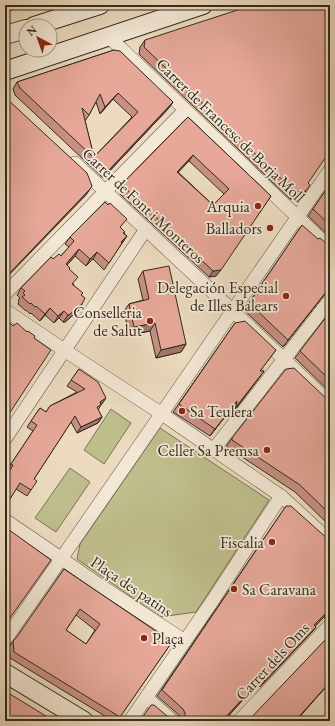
<svg xmlns="http://www.w3.org/2000/svg" width="335" height="726" font-family="'EB Garamond',serif">
  <rect width="100%" height="100%" fill="#ecdbc0"/>
  <filter id="stains"><feTurbulence type="fractalNoise" baseFrequency=".005" numOctaves="4"/><feColorMatrix values="0 0 0 0 .2 0 0 0 0 .09 0 0 0 0 .02 0 0 0 .5 -.17"/></filter>
  <radialGradient id="worn" r=".72"><stop offset=".6" stop-color="#630" stop-opacity="0"/><stop offset="1" stop-color="#630" stop-opacity=".3"/></radialGradient>
  <g fill="#bfbe8d" stroke="#7a7456">
    <polygon points="111,409 131,423 104,464 84,450"/>
    <polygon points="160,428 269,500 196,612 160,617 77,559 80,544"/>
    <polygon points="70,468 90,482 56,532 35,518"/>
  </g>
  <g fill="none" stroke-linecap="round" stroke-linejoin="round">
    <g stroke="#625646" stroke-width="14">
      <g id="street">
        <polyline points="108,36 330,248"/>
        <polyline points="75,163 233,311 330,403"/>
        <polyline points="5,294 185,110"/>
        <polyline points="5,310 64,350 162,414 281,496 330,541"/>
        <polyline points="5,439 146,229"/>
        <polyline points="214,449 330,300"/>
        <polyline points="5,520 52,552 98,584 185,641"/>
        <polyline points="5,640 330,170"/>
        <polyline points="147,698 173,721"/>
        <polyline points="130,721 213,600 281,496"/>
        <polyline points="239,721 330,625"/>
      </g>
    </g>
    <g stroke="#342a1e" stroke-width="20">
      <g id="secondary">
        <polyline points="34,26 100,5"/>
        <polyline points="5,35 26,29"/>
        <polyline points="5,71 203,5"/>
        <polyline points="5,673 84,721"/>
      </g>
    </g>
    <use href="#street" stroke="#f3e8d6" stroke-width="13"/>
    <use href="#secondary" stroke="#f3e8d6" stroke-width="18"/>
  </g>
  <g fill="#c79084" stroke="#342a1e" fill-rule="evenodd">
    <polygon points="145,40 308,183 301,198 290,199 139,54 140,47"/>
    <path d="M 114,50 L 173,102 L 168,109 L 103,178 L 15,95 L 13,89 L 17,82 ZM 113,99 L 132,117 L 94,157 L 85,121 L 89,115 L 96,102 L 100,114 Z"/>
    <path d="M 188,117 L 271,196 L 216,276 L 209,277 L 120,194 L 120,188 L 124,182 ZM 189,161 L 224,194 L 213,205 L 178,172 Z"/>
    <polygon points="330,184 330,237 308,216"/>
    <polygon points="302,225 327,293 324,295 283,347 244,310"/>
    <polygon points="121,228 124,233 127,236 104,270 93,259 86,266 75,256 67,265 69,269 73,284 82,296 82,304 78,311 65,322 63,322 59,318 54,323 45,315 40,321 31,313 30,314 26,310 26,311 18,304 19,301 18,300 20,298 17,295 21,288 53,259 61,256 69,247 65,244 70,237"/>
    <polygon points="143,271 186,344 181,352 156,358 150,331 129,335 124,311 129,304 143,300 138,279"/>
    <polygon points="330,312 330,392 295,358"/>
    <polygon points="235,323 276,350 260,371 264,371 259,378 231,415 231,409 210,436 173,412"/>
    <polygon points="79,369 102,404 101,405 98,410 102,417 98,423 77,433 71,422 34,479 31,490 27,496 16,489 6,505 5,504 5,477 9,471 7,470 33,431 27,427 40,408 46,412 50,406 77,392 67,386"/>
    <polygon points="330,402 330,526 295,492 227,447 227,445 232,438"/>
    <polygon points="286,506 330,541 330,617 328,617 325,619 324,617 315,626 316,627 311,633 260,687 257,684 224,721 181,721 181,719 179,715 157,696"/>
    <path d="M 64,569 L 172,642 L 117,721 L 113,721 L 10,658 L 9,647 L 13,641 L 16,639 ZM 76,615 L 95,630 L 86,644 L 66,630 Z"/>
  </g>
  <g fill="#a2766c" stroke="#342a1e">
    <polygon points="15,5 28,5 5,12 5,8"/>
    <polygon points="118,93 113,99 100,114 105,107"/>
    <polygon points="173,102 168,109 103,178 108,171"/>
    <polygon points="193,155 189,161 173,178 177,172"/>
    <polygon points="90,189 86,195 5,279 5,278"/>
    <polygon points="306,191 301,198 290,199 295,192"/>
    <polygon points="127,236 122,243 121,242"/>
    <polygon points="79,249 75,256 62,271 66,264"/>
    <polygon points="97,252 93,259 86,266 90,259"/>
    <polygon points="221,270 216,276 209,277 213,271"/>
    <polygon points="330,287 330,292 327,293 324,295 283,347 329,288"/>
    <polygon points="82,304 78,311 65,322 63,322 68,315"/>
    <polygon points="50,308 45,315 40,321 45,314"/>
    <polygon points="64,311 59,318 54,323 58,316"/>
    <polygon points="155,323 150,331 129,335 134,327"/>
    <polygon points="186,344 181,352 156,358 161,350"/>
    <polygon points="264,371 259,378 231,415 236,407"/>
    <polygon points="106,398 102,404 95,408 100,402"/>
    <polygon points="237,401 231,409 210,436 215,429"/>
    <polygon points="102,417 98,423 77,433 81,427"/>
    <polygon points="328,611 324,617 310,632 314,625"/>
    <polygon points="330,612 330,617 328,617 325,619"/>
    <polygon points="316,627 311,633 260,687 265,681"/>
    <polygon points="262,678 257,684 224,721 222,721"/>
    <polygon points="330,682 326,687 296,721 295,721"/>
  </g>
  <g fill="#e7a89a" stroke="#342a1e" fill-rule="evenodd">
    <polygon points="5,5 15,5 5,8"/>
    <polygon points="253,5 330,5 330,151 308,183 310,185 306,191 295,192 144,47 145,40"/>
    <path d="M 114,50 L 120,51 L 173,102 L 108,171 L 20,88 L 17,82 ZM 118,93 L 138,112 L 94,157 L 82,108 L 89,115 L 100,94 L 105,107 Z"/>
    <polygon points="7,99 87,173 92,186 90,189 5,278 5,100"/>
    <path d="M 188,117 L 271,196 L 221,270 L 213,271 L 124,187 L 124,182 ZM 193,155 L 229,189 L 213,205 L 177,172 Z"/>
    <polygon points="330,184 330,225 313,209"/>
    <polygon points="105,202 108,205 110,203 127,219 120,227 125,232 123,233 127,236 121,242 122,243 109,263 97,252 90,259 79,249 66,264 70,268 69,269 78,277 72,284 83,293 81,295 85,298 82,304 69,315 68,315 64,311 58,316 50,308 45,314 36,306 35,307 31,303 30,304 22,297 25,295 23,293 25,291 21,288 51,257 53,259 59,254 61,256 74,241 70,237"/>
    <polygon points="302,225 318,239 320,238 330,247 330,287 288,340 249,303"/>
    <polygon points="169,266 186,344 161,350 155,323 134,327 129,304 149,299 143,271"/>
    <polygon points="330,312 330,380 300,351"/>
    <polygon points="5,318 13,326 17,323 27,332 28,331 35,336 34,338 51,350 5,420"/>
    <polygon points="245,321 276,350 260,371 264,371 236,407 237,401 215,429 179,404 235,323"/>
    <polygon points="294,368 330,402 330,514 300,485 232,440 232,438 286,369"/>
    <polygon points="79,369 98,382 106,398 100,402 101,405 97,407 102,417 81,427 75,416 34,479 37,481 31,490 20,483 10,499 5,495 5,478 13,465 11,464 37,425 31,421 40,408 46,412 50,406 85,389 71,380"/>
    <polygon points="286,506 291,506 330,541 330,612 328,611 314,625 316,627 265,681 262,678 222,721 182,721 184,720 185,716 185,713 183,709 162,690"/>
    <polygon points="5,527 51,560 5,625"/>
    <path d="M 64,569 L 172,642 L 120,717 L 14,652 L 13,641 L 16,638 ZM 80,609 L 100,624 L 86,644 L 66,630 Z"/>
    <polygon points="327,638 330,641 330,679 329,679 330,682 295,721 248,721"/>
    <polygon points="5,691 54,721 5,721"/>
    <polygon points="151,705 154,705 173,721 140,721"/>
  </g>
  <g fill="#8f2418" stroke="#f3e8d6" stroke-width="1.5">
    <circle cx="258" cy="206" r="4"/>
    <circle cx="270" cy="228" r="4"/>
    <circle cx="286" cy="296" r="4"/>
    <circle cx="150" cy="321" r="4"/>
    <circle cx="182" cy="411" r="4"/>
    <circle cx="267" cy="450" r="4"/>
    <circle cx="272" cy="542" r="4"/>
    <circle cx="234" cy="589" r="4"/>
    <circle cx="144" cy="638" r="4"/>
  </g>
  <g text-anchor="middle" stroke-width="3.5" stroke-linejoin="round" paint-order="stroke">
    <g font-size="16" fill="#342a1e" stroke="#f3e8d6">
      <text transform="translate(231 130) rotate(44)" y="6">Carrer de Francesc de Borja Moll</text>
      <text transform="translate(144 205) rotate(43)" y="6">Carrer de Font i Monteros</text>
      <text transform="translate(132 586) rotate(34)" y="6">Plaça des patins</text>
      <text transform="translate(272 661) rotate(-47)" y="6">Carrer dels Oms</text>
    </g>
    <g font-size="16" fill="#342a1e" stroke="#f3e8d6" text-anchor="end">
      <text x="250" y="212">Arquia</text>
      <text x="262" y="234">Balladors</text>
      <text x="278" y="293">Delegación Especial<tspan x="278" dy="18">de Illes Balears</tspan></text>
      <text x="142" y="318">Conselleria<tspan x="142" dy="18">de Salut</tspan></text>
      <text x="190" y="417" text-anchor="start">Sa Teulera</text>
      <text x="259" y="456">Celler Sa Premsa</text>
      <text x="264" y="548">Fiscalia</text>
      <text x="242" y="595" text-anchor="start">Sa Caravana</text>
      <text x="152" y="644" text-anchor="start">Plaça</text>
    </g>
  </g>
  <rect width="335" height="726" fill="none" stroke="#ecdbc0" stroke-width="20"/>
  <rect x="6" y="6" width="323" height="714" fill="none" stroke="#342a1e" stroke-width="2"/>
  <rect x="10" y="10" width="315" height="706" fill="none" stroke="#342a1e"/>
  <g transform="translate(38 38) rotate(319)"><circle r="19" fill="#f3e8d6" stroke="#a79c8c"/>
  <path d="M0-3L7 15L0 10L-7 15Z" fill="#8f2418"/>
  <text y="-6" font-size="11" font-weight="bold" text-anchor="middle" fill="#342a1e">N</text>
  </g>
  <rect width="100%" height="100%" filter="url(#stains)"/>
  <rect width="100%" height="100%" fill="url(#worn)"/>
</svg>
